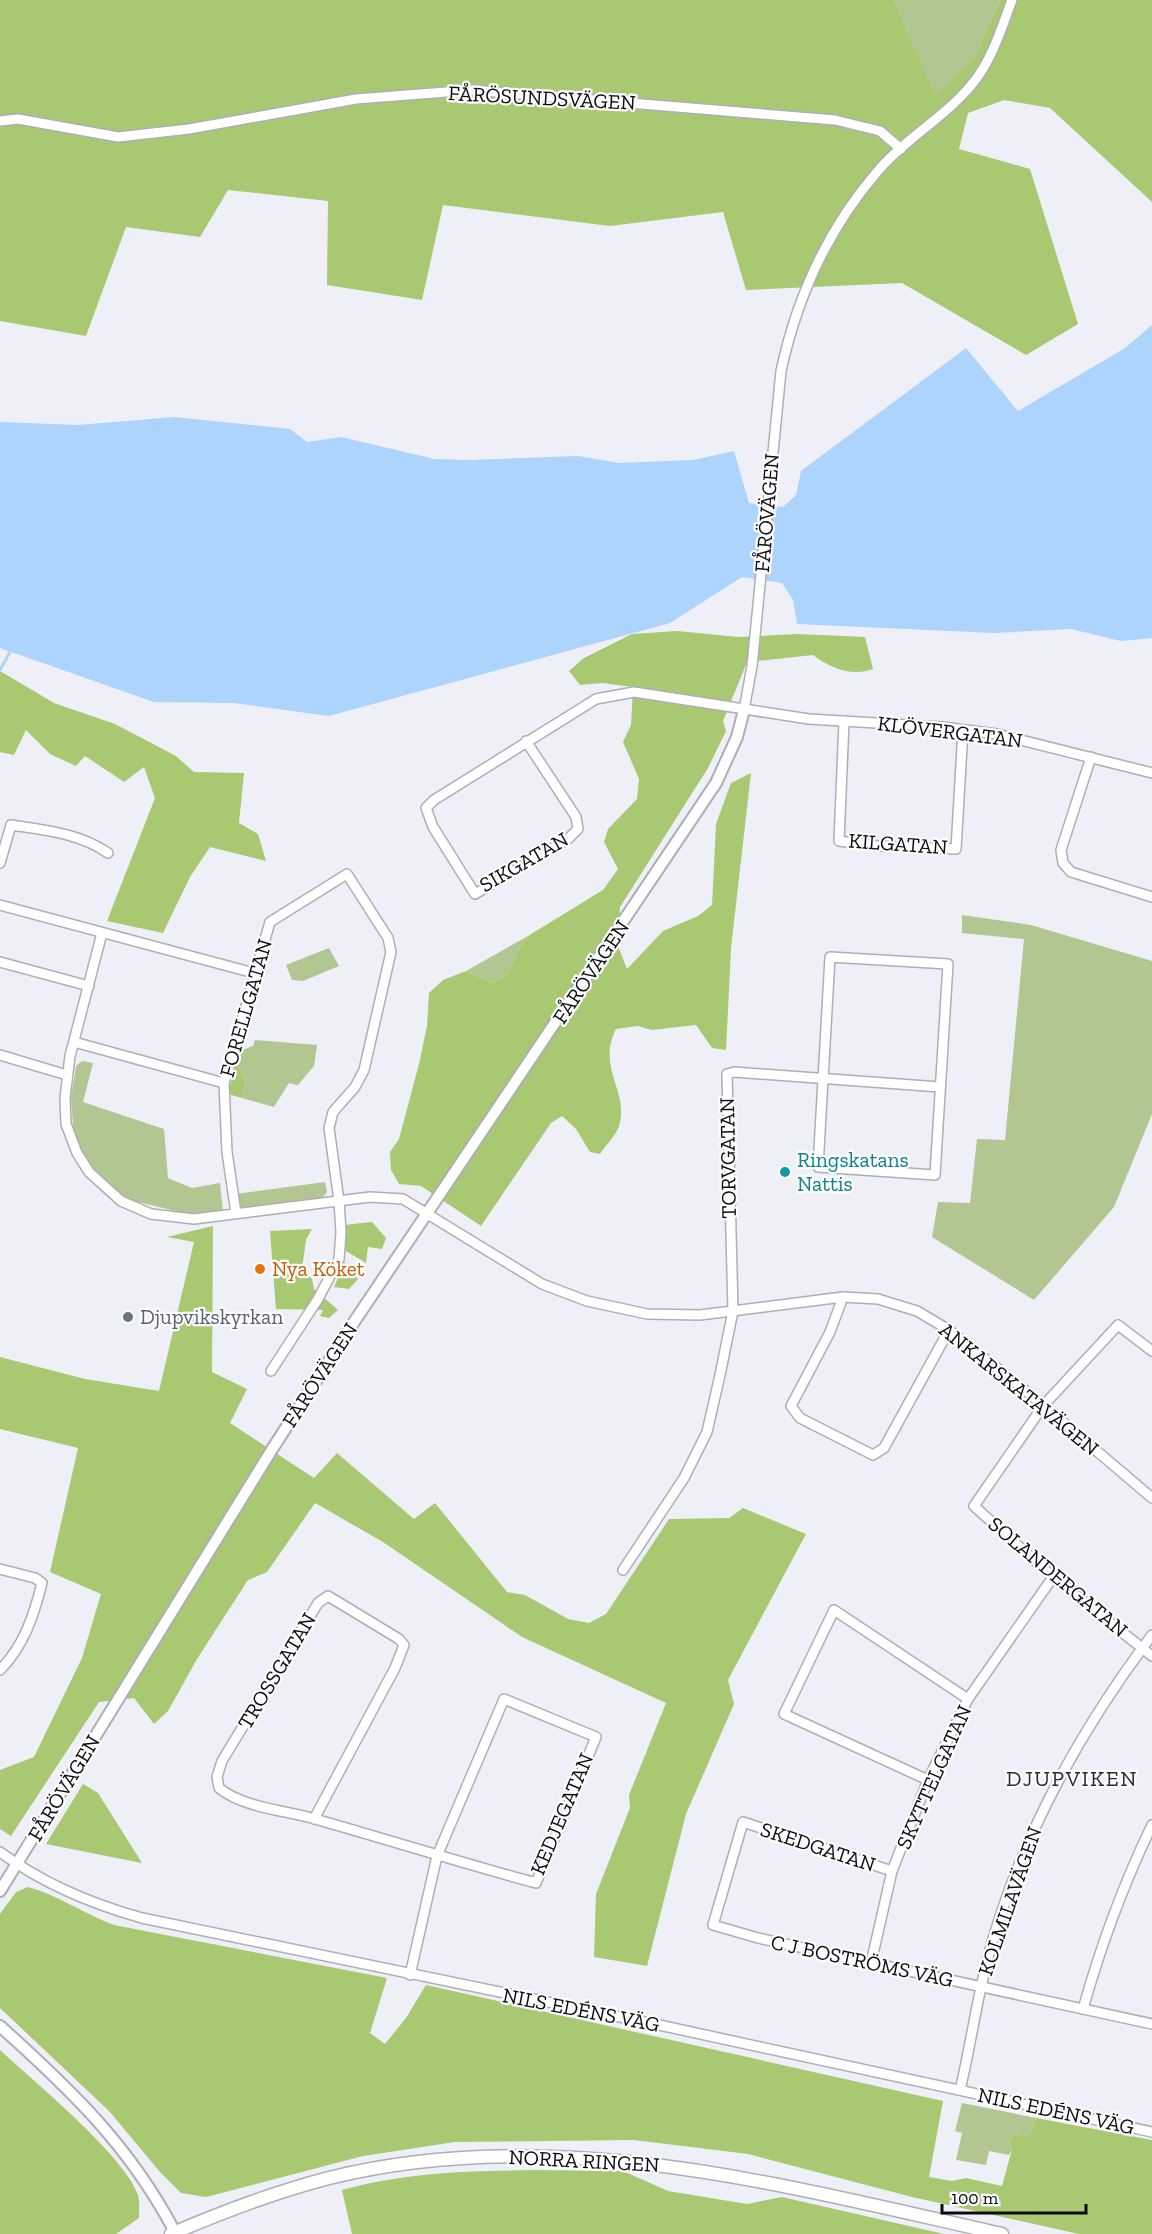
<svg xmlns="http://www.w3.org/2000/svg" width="1152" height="2234" font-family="'Zilla Slab',serif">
  <rect width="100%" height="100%" fill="#efeff8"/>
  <g fill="#b2c691">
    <polygon points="894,0 1000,0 974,58 935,96"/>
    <polygon points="962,915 1031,925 1152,961 1152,1114 1114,1207 1034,1300 932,1237 938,1202 970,1203 977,1139 1005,1140 1024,939 962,933"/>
    <polygon points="528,936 518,951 508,974 491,983 466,971"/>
    <polygon points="329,948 339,966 303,981 292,980 286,965"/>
    <polygon points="255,1040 317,1045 314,1066 298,1085 289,1083 274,1107 242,1098 246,1082 236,1062 240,1051 253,1046"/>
    <polygon points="82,1061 93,1063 83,1102 164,1129 168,1178 192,1188 220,1183 223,1211 197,1216 125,1199 99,1178 81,1149 73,1126 71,1098 76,1066"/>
    <polygon points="325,1182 327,1192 320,1201 241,1210 237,1206 236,1194"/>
    <polygon points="962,2103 1036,2118 1030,2134 1013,2136 1009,2140 1012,2149 1009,2155 989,2151 986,2165 956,2160 962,2133 955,2131"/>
  </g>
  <g fill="#a9c872">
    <polygon points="0,0 894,0 935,95 974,58 1000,0 1152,0 1152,202 1050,108 1004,100 968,113 959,149 1030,169 1078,324 1026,355 902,283 746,290 723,212 610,226 443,205 422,300 327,285 328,201 228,190 200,237 126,227 86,336 0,321"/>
    <path d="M 677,631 L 738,637 L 798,634 L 865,637 L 873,669 C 852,677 830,668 813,655 L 747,662 L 723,721 L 726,731 L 708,768 L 620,907 L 618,946 L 627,969 L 663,931 L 698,916 L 712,905 L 716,824 L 731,783 L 751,773 L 731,948 L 726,1050 L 712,1048 L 696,1025 L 652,1030 L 638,1026 L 616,1029 C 596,1068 630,1092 619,1126 C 616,1135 606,1145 600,1154 L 590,1152 L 576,1129 L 562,1116 L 551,1123 L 481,1226 L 421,1186 L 399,1184 L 391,1170 L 390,1152 L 399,1139 L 419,1064 L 427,1026 L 429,993 L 443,980 L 466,971 L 491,983 L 508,974 L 518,951 L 528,936 L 603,890 L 618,869 L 604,842 L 608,829 L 637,799 L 639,779 L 623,742 L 631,725 L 633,687 L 602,683 L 580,685 L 569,671 L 584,658 L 632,634 Z"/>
    <polygon points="0,671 54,703 115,724 176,756 194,772 244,773 239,823 258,834 266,861 210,847 190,877 163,933 107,921 155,798 144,767 124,782 85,756 76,766 50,754 26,730 14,755 0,752"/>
    <polygon points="236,1062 246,1082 242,1098 228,1094"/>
    <polygon points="372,1222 386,1238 382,1249 368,1247 366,1263 346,1251 344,1225"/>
    <polygon points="213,1226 212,1372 247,1389 230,1423 314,1478 337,1453 414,1519 435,1503 507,1592 525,1595 568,1619 589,1623 606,1614 669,1519 729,1518 743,1508 806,1534 728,1680 734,1704 686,1814 647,1966 594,1957 596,1894 630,1808 629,1795 666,1703 522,1637 383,1542 315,1503 267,1572 248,1580 197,1659 168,1711 154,1724 134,1698 99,1702 11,1836 0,1829 0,1770 34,1757 82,1658 101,1594 50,1572 78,1448 0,1429 0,1357 85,1379 159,1391 194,1242 167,1237"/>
    <polygon points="312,1229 306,1240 302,1269 312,1279 314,1289 338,1310 329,1318 320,1316 323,1310 276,1309 270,1231"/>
    <polygon points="345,1262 358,1279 349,1289 334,1287"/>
    <polygon points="83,1784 98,1793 142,1863 46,1844"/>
    <path d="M 28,1887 C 58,1895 84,1914 114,1925 L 387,1978 L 370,2033 L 385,2044 L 406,2018 L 426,1985 L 943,2101 L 929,2177 L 952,2181 L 966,2178 L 1002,2186 L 1012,2149 L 1009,2140 L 1013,2136 L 1030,2134 L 1036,2118 L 1152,2140 L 1152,2234 L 1079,2234 L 912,2197 L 748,2154 L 634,2140 L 455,2142 L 363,2156 L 206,2197 L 181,2193 L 160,2172 L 109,2111 L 0,2008 L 0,1914 L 16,1892 Z"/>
    <path d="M 0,2050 C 33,2081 125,2156 138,2195 C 140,2202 139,2211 139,2218 L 116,2234 L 0,2234 Z"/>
    <path d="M 534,2170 L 623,2171 L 668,2191 L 747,2204 L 782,2197 L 944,2234 L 352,2234 L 342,2190 C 406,2172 469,2171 534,2170 Z"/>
  </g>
  <polygon fill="#acd4fc" points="1152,325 1152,638 1121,641 1071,629 994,633 797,624 793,600 782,583 742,577 670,623 329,716 233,703 154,702 0,648 0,422 78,425 174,417 290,429 307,442 341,437 435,459 469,460 578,456 619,463 693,460 734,451 749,503 783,507 796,495 801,471 966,348 1018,411 1125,348"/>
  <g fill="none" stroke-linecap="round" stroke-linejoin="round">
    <polyline stroke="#acd4fc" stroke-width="3" points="0,670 10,652"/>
    <g stroke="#afaeb7" stroke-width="12">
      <g id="minor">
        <polyline points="0,121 18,119 118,137 189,129 356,99 472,90 835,120 880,131 901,149"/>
        <path d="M 744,710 L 752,666 L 781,371 C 797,297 827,230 877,172 C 907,136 952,114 979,75 C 994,53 1003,24 1012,0"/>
        <polyline points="844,721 839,841 878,846 956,849 963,730"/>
        <polyline points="526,741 576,817 578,829 568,839 475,894 433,827 426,808 434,800 596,699 634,692 809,719 943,727 997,734 1152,773"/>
        <polyline points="1091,757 1061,850 1063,863 1071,872 1152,897"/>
        <path d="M 0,863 L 11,825 C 44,830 79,833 108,853"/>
        <polyline points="0,905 254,973"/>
        <polyline points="102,933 70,1056 65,1098 66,1124 77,1153 89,1172 121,1201 151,1214 194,1219 370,1197 403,1199 542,1284 587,1301 647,1314 700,1315 843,1297 878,1299 917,1311 949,1330 1031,1395 1152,1498"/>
        <polygon points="830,957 948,964 935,1175 818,1167"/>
        <polyline points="0,962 89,986"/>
        <polyline points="74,1042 224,1083"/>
        <polyline points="0,1055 67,1075"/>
        <polyline points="236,1213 227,1152 224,1083 270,922 347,874 388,938 391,952 364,1070 355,1087 333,1112 329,1128 339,1201 341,1232 339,1259 318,1299 271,1371"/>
        <polyline points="843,1297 830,1332 791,1406 800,1418 873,1455 884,1448 949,1330"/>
        <polyline points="1152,1351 1118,1325 1043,1406 974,1506 1053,1577 1152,1656"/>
        <path d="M 0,1569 L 35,1578 L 42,1583 C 34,1615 24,1646 0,1670"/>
        <polyline points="623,1570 684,1478 707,1432 720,1375 733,1311 727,1074 734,1072 940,1087"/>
        <polyline points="928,1780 784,1714 834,1610 968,1699"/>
        <path d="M 314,1819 L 395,1668 L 404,1645 L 399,1639 L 328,1596 L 318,1603 L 222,1761 L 217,1777 L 219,1788 C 244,1808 284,1810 315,1819 C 389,1840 462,1863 536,1883 L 596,1737 L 504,1699 L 437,1856 L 410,1975"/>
        <path d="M 0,1852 C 42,1883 92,1904 142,1918 L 659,2025 L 1152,2132"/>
        <polyline points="892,1871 743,1822 713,1925 758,1938 1152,2024"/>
        <polyline points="871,1963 892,1871 928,1780 968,1699 1053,1577"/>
        <path d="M 1083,2009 C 1101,1945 1123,1885 1152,1825"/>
        <path d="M 960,2090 C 972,2040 978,1989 993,1939 C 1026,1827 1082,1728 1152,1635"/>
      </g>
    </g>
    <g stroke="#afaeb7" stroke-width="14">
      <g id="tertiary">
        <polyline points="0,1891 271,1451 354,1322 716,783 737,737 744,710"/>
        <path d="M 0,2026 C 72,2091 129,2145 175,2232"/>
      </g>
    </g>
    <g stroke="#afaeb7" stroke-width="15">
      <path id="secondary" d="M 171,2234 C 222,2212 275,2192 329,2178 C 554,2122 782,2185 1002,2234"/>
    </g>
    <use href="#minor" stroke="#fff" stroke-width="9"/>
    <use href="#tertiary" stroke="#fff" stroke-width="10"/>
    <use href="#secondary" stroke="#fff" stroke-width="12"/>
  </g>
  <circle fill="#0f9aa8" stroke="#fdfdff" stroke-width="2" cx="785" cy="1172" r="6"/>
  <circle fill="#e8710a" stroke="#fdfdff" stroke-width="2" cx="260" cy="1269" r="6"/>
  <circle fill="#6b7280" stroke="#fdfdff" stroke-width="2" cx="128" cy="1317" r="6"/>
  <g text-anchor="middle" stroke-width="4.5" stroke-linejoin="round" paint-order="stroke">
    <g font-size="21" fill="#0c0c0e" stroke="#fdfdff">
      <text transform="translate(542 98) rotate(3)" y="7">FÅRÖSUNDSVÄGEN</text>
      <text transform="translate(767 513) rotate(-85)" y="7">FÅRÖVÄGEN</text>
      <text transform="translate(950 732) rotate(7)" y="7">KLÖVERGATAN</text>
      <text transform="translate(898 844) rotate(4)" y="7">KILGATAN</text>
      <text transform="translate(524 862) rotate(-30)" y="7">SIKGATAN</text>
      <text transform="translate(591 972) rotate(-56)" y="7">FÅRÖVÄGEN</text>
      <text transform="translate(246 1008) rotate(-74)" y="7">FORELLGATAN</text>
      <text transform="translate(728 1158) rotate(-91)" y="7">TORVGATAN</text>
      <text transform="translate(320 1375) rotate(-57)" y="7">FÅRÖVÄGEN</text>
      <text transform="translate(1019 1389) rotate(39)" y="7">ANKARSKATAVÄGEN</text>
      <text transform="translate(1058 1577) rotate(40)" y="7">SOLANDERGATAN</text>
      <text transform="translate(277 1671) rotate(-59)" y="7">TROSSGATAN</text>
      <text transform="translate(934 1777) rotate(-66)" y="7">SKYTTELGATAN</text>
      <text transform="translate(64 1788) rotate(-59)" y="7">FÅRÖVÄGEN</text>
      <text transform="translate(562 1814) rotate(-67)" y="7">KEDJEGATAN</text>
      <text transform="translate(818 1847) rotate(18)" y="7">SKEDGATAN</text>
      <text transform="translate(1010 1901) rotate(-71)" y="7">KOLMILAVÄGEN</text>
      <text transform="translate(862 1961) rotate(12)" y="7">C J BOSTRÖMS VÄG</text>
      <text transform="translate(581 2010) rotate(11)" y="7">NILS EDÉNS VÄG</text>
      <text transform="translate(1056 2111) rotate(12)" y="7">NILS EDÉNS VÄG</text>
      <text transform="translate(584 2161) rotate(3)" y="7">NORRA RINGEN</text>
    </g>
    <g font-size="21" fill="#0d838f" stroke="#fdfdff" text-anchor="start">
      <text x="797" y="1167">Ringskatans<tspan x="797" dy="24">Nattis</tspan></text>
    </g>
    <g font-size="21" fill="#c56008" stroke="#fdfdff" text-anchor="start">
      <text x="272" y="1276">Nya Köket</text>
    </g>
    <g font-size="21" fill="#5b616d" stroke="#fdfdff" text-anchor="start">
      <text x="140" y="1324">Djupvikskyrkan</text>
    </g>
    <g font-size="22" letter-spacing="1.5" fill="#2c2b32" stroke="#fdfdff">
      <text x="1072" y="1786">DJUPVIKEN</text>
    </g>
  </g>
  <path d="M942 2204v9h144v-9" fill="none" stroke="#0c0c0e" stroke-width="3"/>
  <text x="951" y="2204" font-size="18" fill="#0c0c0e" stroke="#fdfdff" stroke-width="4.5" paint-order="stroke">100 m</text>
</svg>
